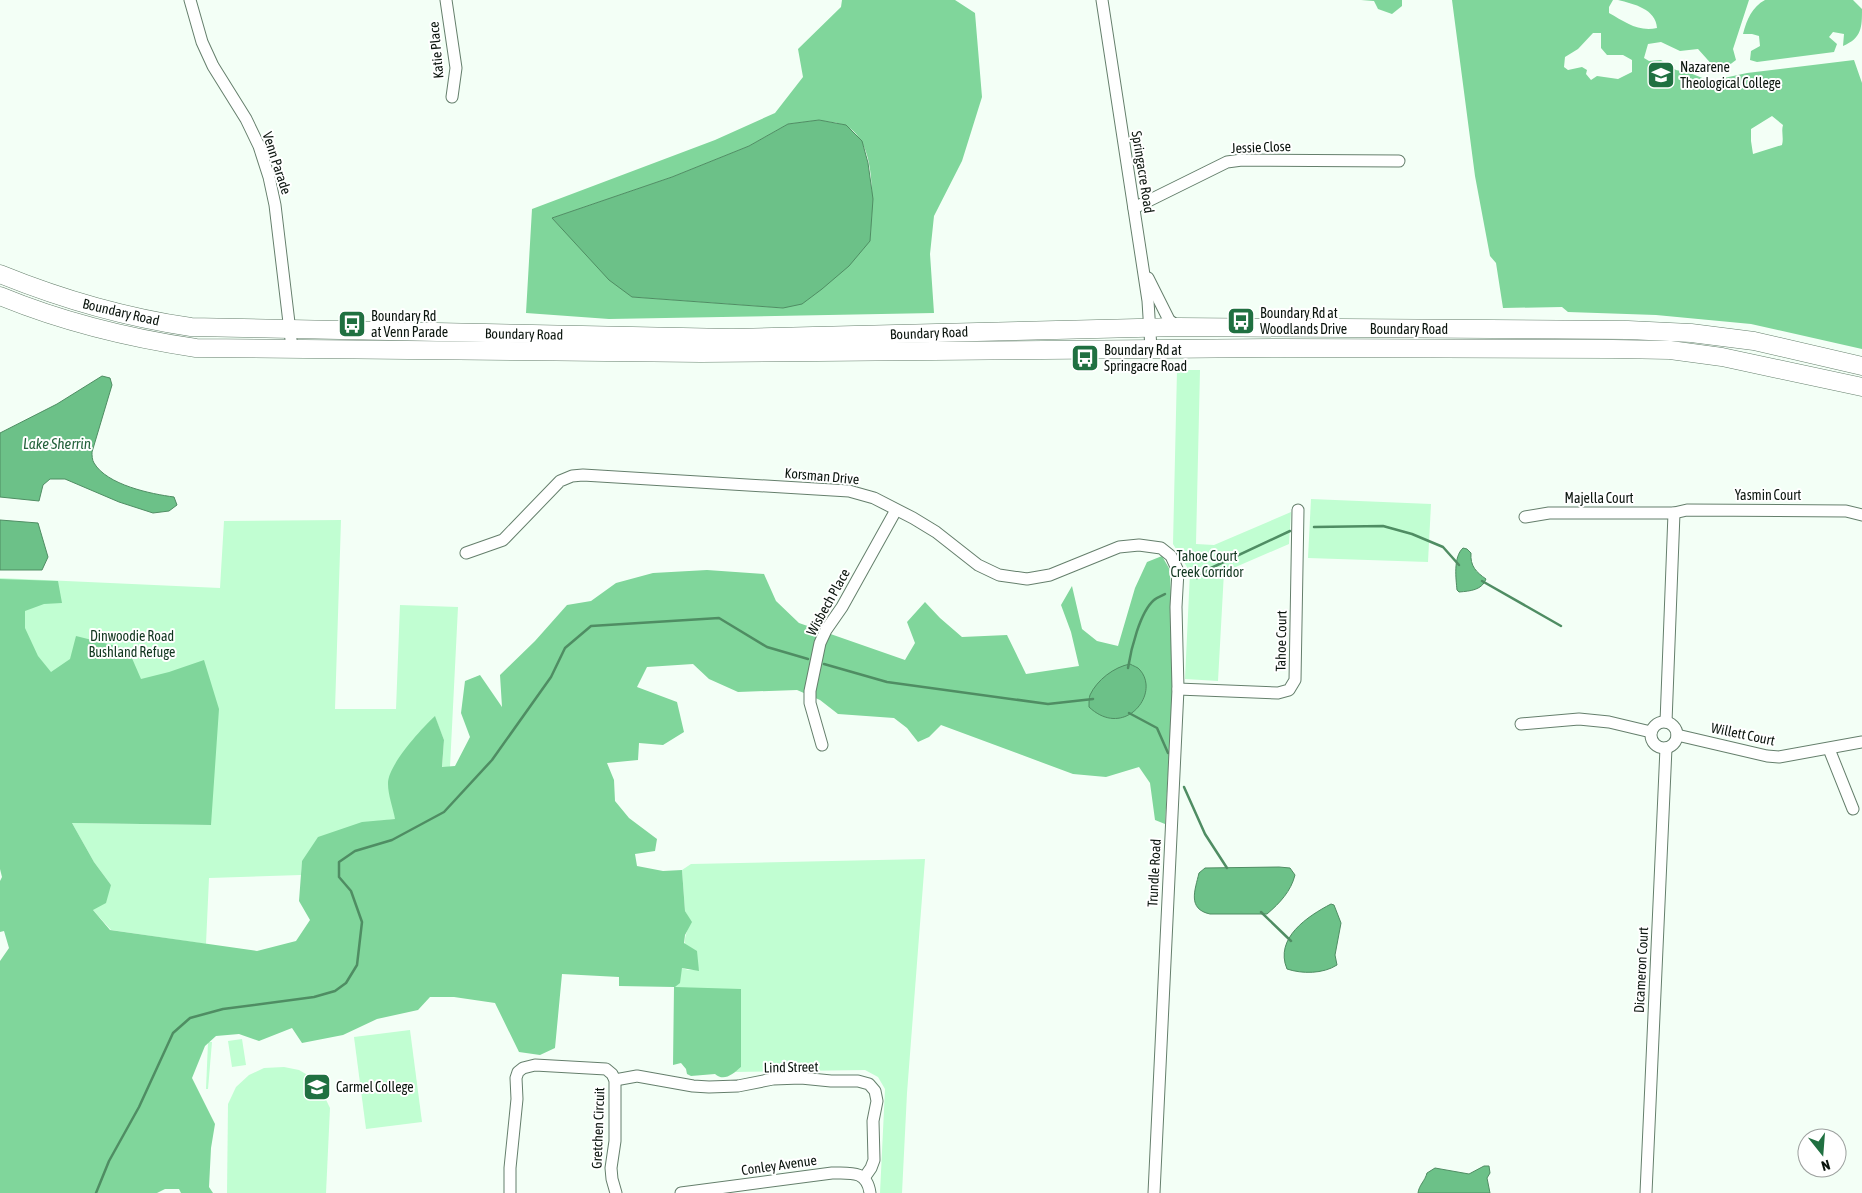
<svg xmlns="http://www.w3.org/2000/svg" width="1862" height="1193" font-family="'Asap Condensed',sans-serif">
  <rect width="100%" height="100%" fill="#f3fff6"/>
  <g fill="#c1fed2">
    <polygon points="1177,370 1200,370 1196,544 1214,545 1291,512 1289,544 1224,572 1218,681 1185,679 1190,572 1173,544"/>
    <polygon points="1311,499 1431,504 1428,562 1308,558"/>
    <polygon points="341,520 335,709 396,709 400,605 458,607 450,767 442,768 444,740 435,717 395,819 362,823 302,861 301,875 209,878 206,944 111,930 93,910 111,885 94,862 72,823 211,825 0,699 0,578 220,588 224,521"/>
    <path d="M 925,859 L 907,1093 L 902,1193 L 880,1193 L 885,1089 L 878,1077 L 865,1070 L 735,1072 L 741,1067 L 674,987 L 682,968 L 688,970 L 699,970 C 686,948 679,947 691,922 L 685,911 L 682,870 L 691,864 Z"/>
    <polygon points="410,1030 422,1122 366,1129 354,1037"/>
    <polygon points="242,1039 246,1065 232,1067 228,1041"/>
    <polygon points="208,1042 212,1042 208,1089 206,1089"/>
    <polygon points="284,1067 299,1070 311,1077 319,1085 330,1108 326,1193 227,1193 228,1104 236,1087 249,1075 264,1068"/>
  </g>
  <g fill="#80d69b" fill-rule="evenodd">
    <path d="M 842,0 L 955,0 L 975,13 L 982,97 L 962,161 L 934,216 L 930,254 L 934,313 L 609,319 L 526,313 L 532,209 L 715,140 L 775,113 L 803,77 L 798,49 L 841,7 ZM 819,120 C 827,122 839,122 846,126 C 879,143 872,209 870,240 L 783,308 L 632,297 L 552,218 L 672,177 L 749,146 L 788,124 Z"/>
    <polygon points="1361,0 1402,0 1402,6 1392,14 1378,9 1374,1"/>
    <path d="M 1452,0 L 1613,0 L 1609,7 L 1609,13 C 1625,22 1638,32 1657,28 C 1656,9 1634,4 1618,0 L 1749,0 L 1733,49 L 1736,60 L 1728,66 L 1715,68 L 1698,49 L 1680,51 L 1661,42 L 1648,44 L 1644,58 L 1649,61 L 1661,60 L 1676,70 L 1690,73 L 1710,81 L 1747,73 L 1854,60 L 1862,83 L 1862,349 L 1751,324 L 1656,315 L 1568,312 L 1562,307 L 1503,308 L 1496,263 L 1490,256 L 1475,176 ZM 1593,33 L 1601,33 L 1601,48 L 1607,55 L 1623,55 L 1632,60 L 1632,72 L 1618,79 L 1597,76 L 1591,80 L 1586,74 L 1587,70 L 1582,67 L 1568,70 L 1564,67 L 1565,57 L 1578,49 ZM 1772,116 L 1783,125 C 1781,132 1784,137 1782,145 L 1753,154 L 1751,141 L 1751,129 Z"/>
    <path d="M 1765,0 L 1853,0 L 1862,9 C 1862,27 1862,38 1843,46 L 1844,34 L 1833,32 L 1829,37 L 1837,44 L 1834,52 L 1757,62 L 1750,60 L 1751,51 L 1760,46 L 1759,36 L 1752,34 L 1743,34 C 1747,19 1752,7 1765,0 Z"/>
    <path d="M 1162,556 L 1170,570 L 1174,676 L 1165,824 L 1155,820 L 1150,783 L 1139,767 L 1106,777 L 1073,774 L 941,725 L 929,737 L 918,742 L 907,728 L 894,718 L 838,714 L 820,700 L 797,690 L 738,692 L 709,679 L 693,664 L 647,667 L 637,687 L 677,702 L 684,732 L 663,745 L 639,743 L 638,760 L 607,763 L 614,780 L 615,801 L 629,818 L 657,839 L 655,851 L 635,854 L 637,866 L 663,871 L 682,870 L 685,911 L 692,922 L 685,935 L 684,943 L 697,951 L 699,971 L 682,968 L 680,983 L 675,987 L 741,989 L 741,1067 C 733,1074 724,1082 715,1074 L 691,1076 L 687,1074 L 686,1069 L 681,1063 L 673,1065 L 674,987 L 619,986 L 619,977 L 562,974 L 555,1048 L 540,1055 L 519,1052 L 495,1003 L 454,997 L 430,997 L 418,1010 L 377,1019 L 343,1035 L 302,1043 L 292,1028 L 259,1041 L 239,1034 L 216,1036 L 205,1046 L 192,1078 L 215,1124 L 211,1148 L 209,1187 L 213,1193 L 181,1193 L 179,1189 L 165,1189 L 157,1193 L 0,1193 L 0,961 L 9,948 L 4,931 L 0,932 L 0,881 L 2,877 L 0,869 L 0,579 L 58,581 L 62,603 L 44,604 L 25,611 L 25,628 L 38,656 L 51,672 L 70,659 L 76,636 L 128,649 L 141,679 L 169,672 L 204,660 L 219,709 L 211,825 L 72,823 L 94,862 L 111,885 L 106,903 L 93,910 L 110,930 L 257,951 L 296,941 L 310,920 L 299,901 L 302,861 L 318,837 L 362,822 L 395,819 C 393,808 388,795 388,784 C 387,766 422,728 435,716 L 444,740 L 442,767 L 455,766 L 470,737 L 461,713 L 465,681 L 480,675 L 502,707 L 500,675 L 535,641 L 567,605 L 591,601 L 616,583 L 653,573 L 707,570 L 764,574 L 776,601 L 799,623 L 905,660 L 915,643 L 907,622 L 925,602 L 940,618 L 962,637 L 1007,635 L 1026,674 L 1079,666 L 1071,632 L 1061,605 L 1072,586 L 1082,629 L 1097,641 L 1118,646 L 1135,588 L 1147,562 Z"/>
  </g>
  <g fill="#6cc188" stroke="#4f8d63">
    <polygon points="819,120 846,125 862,141 868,163 873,199 870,241 849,266 822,289 802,304 783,308 632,297 609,280 552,218 672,177 749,146 788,124"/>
    <path d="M 102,376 L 110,378 L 112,385 L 92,452 C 92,455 92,460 94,463 C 107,485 151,494 174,497 L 177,505 L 169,511 L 153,513 L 119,502 L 65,479 L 50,479 L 43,485 L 39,501 L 0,497 L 0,433 L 57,404 Z"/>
    <polygon points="0,520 38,523 48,557 42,570 0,570"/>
    <path d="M 1463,548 L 1467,549 L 1471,553 C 1470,566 1476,572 1486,579 C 1482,590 1471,591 1459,592 L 1457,590 C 1456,579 1453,557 1463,548 Z"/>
    <path d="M 1130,664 C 1133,666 1138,667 1140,670 C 1161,694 1124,740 1089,707 C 1089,703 1089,698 1090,695 C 1097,680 1114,667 1130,664 Z"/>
    <path d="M 1279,867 L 1290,868 L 1295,875 C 1291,891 1280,903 1267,914 L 1210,914 C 1187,909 1195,890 1199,873 L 1205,868 Z"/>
    <path d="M 1331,904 L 1334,905 L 1341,923 L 1335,955 L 1337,965 C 1323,974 1302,974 1287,969 C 1274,938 1308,916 1331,904 Z"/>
    <path d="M 1484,1166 L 1489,1166 L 1490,1173 L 1487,1178 L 1490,1193 L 1418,1193 C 1419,1185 1425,1181 1427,1173 L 1435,1168 L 1469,1174 Z"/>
  </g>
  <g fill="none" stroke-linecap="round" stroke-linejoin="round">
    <g stroke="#4f8d63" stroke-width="2.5">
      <polyline points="1314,527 1383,526 1412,534 1443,547 1459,565"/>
      <polyline points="1197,578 1211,568 1290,531"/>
      <polyline points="1482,581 1561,626"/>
      <polyline points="824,664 887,682 1048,704 1093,699"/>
      <path d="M 1128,668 C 1131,649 1140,612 1154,600 C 1157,597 1162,596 1165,594"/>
      <polyline points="1129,713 1157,728 1168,753"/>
      <polyline points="1184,787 1205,834 1227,868"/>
      <polyline points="1261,912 1291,941"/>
      <polyline points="96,1193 109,1161 139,1107 173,1033 190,1018 223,1009 314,997 335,991 346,983 357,965 362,922 351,891 339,877 339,862 355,851 392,840 444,812 492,760 551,677 565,648 591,626 719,618 767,647 808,659"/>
    </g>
    <g stroke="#657f6c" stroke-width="13">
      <g id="minor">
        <polyline points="190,0 202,42 213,66 246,119 259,146 269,177 275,205 292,348"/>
        <polyline points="446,0 456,68 452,97"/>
        <polyline points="1102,0 1148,301 1151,349"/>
        <polyline points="1134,208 1227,162 1242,160 1399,161"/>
        <polyline points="1148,278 1169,320 1178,327"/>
        <polyline points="1525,517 1549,513 1674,513 1687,510 1846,511 1862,515"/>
        <polyline points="466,553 503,540 560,481 572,476 583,475 849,491 874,498 913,518 936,532 978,565 999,575 1027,579 1050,575 1119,547 1139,545 1161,548 1171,556 1178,571 1176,607 1178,689 1154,1193"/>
        <polyline points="1178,689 1278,693 1289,690 1295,680 1298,510"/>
        <polyline points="1666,722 1674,513"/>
        <circle cx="1664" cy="735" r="13"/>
        <polyline points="1521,724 1579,719 1609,722 1651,732"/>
        <polyline points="1677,735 1767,756 1779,757 1862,742"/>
        <polyline points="822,745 810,703 810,691 820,643 826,630 842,607 896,510"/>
        <polyline points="1829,749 1853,809"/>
        <polyline points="615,1080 637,1076 693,1086 709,1087 738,1086 773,1079 801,1078 831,1081 858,1081 869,1084 875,1091 877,1101 873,1121 874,1160 871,1168 864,1178"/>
        <polyline points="510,1193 510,1168 517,1099 516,1078 518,1072 523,1068 535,1065 606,1069 612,1074 615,1080 615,1141 611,1168 612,1179 616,1193"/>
        <path d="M 681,1193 L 832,1173 C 850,1173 867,1170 870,1193"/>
        <polyline points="1646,1193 1666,748"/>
      </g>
    </g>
    <g stroke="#657f6c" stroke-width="19">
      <g id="highway">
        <path d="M 0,274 C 64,300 123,317 191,327 L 732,338 L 1178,327 L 1628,330 L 1691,333 L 1754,341 L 1862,366"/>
        <path d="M 0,296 C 63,322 129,338 196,348 L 701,353 L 1277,348 L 1613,349 L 1670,350 L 1722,357 L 1862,387"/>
      </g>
    </g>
    <use href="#minor" stroke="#fff" stroke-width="11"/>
    <use href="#highway" stroke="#fff" stroke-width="18"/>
  </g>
  <defs>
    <g id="university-square" transform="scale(1.4375)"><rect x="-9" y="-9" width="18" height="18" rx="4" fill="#207041" stroke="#fff"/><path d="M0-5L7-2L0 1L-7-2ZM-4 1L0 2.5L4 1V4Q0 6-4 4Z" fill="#fff"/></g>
    <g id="bus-square" transform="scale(1.4375)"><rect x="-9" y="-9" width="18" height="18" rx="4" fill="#207041" stroke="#fff"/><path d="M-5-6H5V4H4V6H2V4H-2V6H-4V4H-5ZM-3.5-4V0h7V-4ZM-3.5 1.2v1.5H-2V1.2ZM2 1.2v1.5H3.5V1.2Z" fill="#fff"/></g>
    <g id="school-square" transform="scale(1.4375)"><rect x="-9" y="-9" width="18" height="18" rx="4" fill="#207041" stroke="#fff"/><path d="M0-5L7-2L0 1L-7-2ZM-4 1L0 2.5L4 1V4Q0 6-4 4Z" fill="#fff"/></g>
  </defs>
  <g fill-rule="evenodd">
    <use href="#university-square" x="1661" y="75"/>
    <use href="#bus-square" x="1241" y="321"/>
    <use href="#bus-square" x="352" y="324"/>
    <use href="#bus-square" x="1085" y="358"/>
    <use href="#school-square" x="317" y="1087"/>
  </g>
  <g text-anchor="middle" stroke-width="4" stroke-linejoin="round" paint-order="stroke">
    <g font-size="14" fill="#0b150e" stroke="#fff">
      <text transform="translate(436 50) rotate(-95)" y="5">Katie Place</text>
      <text transform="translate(1261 147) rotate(-2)" y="5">Jessie Close</text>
      <text transform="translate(277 163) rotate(72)" y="5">Venn Parade</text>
      <text transform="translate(1143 172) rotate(81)" y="5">Springacre Road</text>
      <text transform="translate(121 312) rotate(13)" y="5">Boundary Road</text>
      <text x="1409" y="334">Boundary Road</text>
      <text transform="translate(929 333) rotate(-2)" y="5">Boundary Road</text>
      <text transform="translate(524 334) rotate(1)" y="5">Boundary Road</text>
      <text transform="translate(822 476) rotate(5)" y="5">Korsman Drive</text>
      <text x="1768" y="500">Yasmin Court</text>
      <text x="1599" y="503">Majella Court</text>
      <text transform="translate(828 602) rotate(-61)" y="5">Wisbech Place</text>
      <text transform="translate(1281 641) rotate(-89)" y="5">Tahoe Court</text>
      <text transform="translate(1743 734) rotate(12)" y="5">Willett Court</text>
      <text transform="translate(1154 873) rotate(-87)" y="5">Trundle Road</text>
      <text transform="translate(1641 970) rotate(-87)" y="5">Dicameron Court</text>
      <text transform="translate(791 1067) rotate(-1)" y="5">Lind Street</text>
      <text transform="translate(598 1128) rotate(-88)" y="5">Gretchen Circuit</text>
      <text transform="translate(779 1165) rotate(-8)" y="5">Conley Avenue</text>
    </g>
    <g font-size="14" fill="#0b150e" stroke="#fff" text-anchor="start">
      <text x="1680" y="72">Nazarene<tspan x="1680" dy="16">Theological College</tspan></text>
      <text x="1260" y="318">Boundary Rd at<tspan x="1260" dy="16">Woodlands Drive</tspan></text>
      <text x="371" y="321">Boundary Rd<tspan x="371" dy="16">at Venn Parade</tspan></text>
      <text x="1104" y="355">Boundary Rd at<tspan x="1104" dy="16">Springacre Road</tspan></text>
      <text x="336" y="1092">Carmel College</text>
    </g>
    <g font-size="14" fill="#11361f" stroke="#fff">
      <text x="1207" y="561">Tahoe Court<tspan x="1207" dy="16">Creek Corridor</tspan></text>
      <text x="132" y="641">Dinwoodie Road<tspan x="132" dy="16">Bushland Refuge</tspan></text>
    </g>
    <g font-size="15" font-style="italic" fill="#25623c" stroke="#fff">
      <text x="57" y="449">Lake Sherrin</text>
    </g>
  </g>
  <g transform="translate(1822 1153) rotate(163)"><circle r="24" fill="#ffffff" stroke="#9da19f"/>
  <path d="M0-4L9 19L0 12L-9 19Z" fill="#207041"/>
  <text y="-8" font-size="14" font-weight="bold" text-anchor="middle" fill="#0b150e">N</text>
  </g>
</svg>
